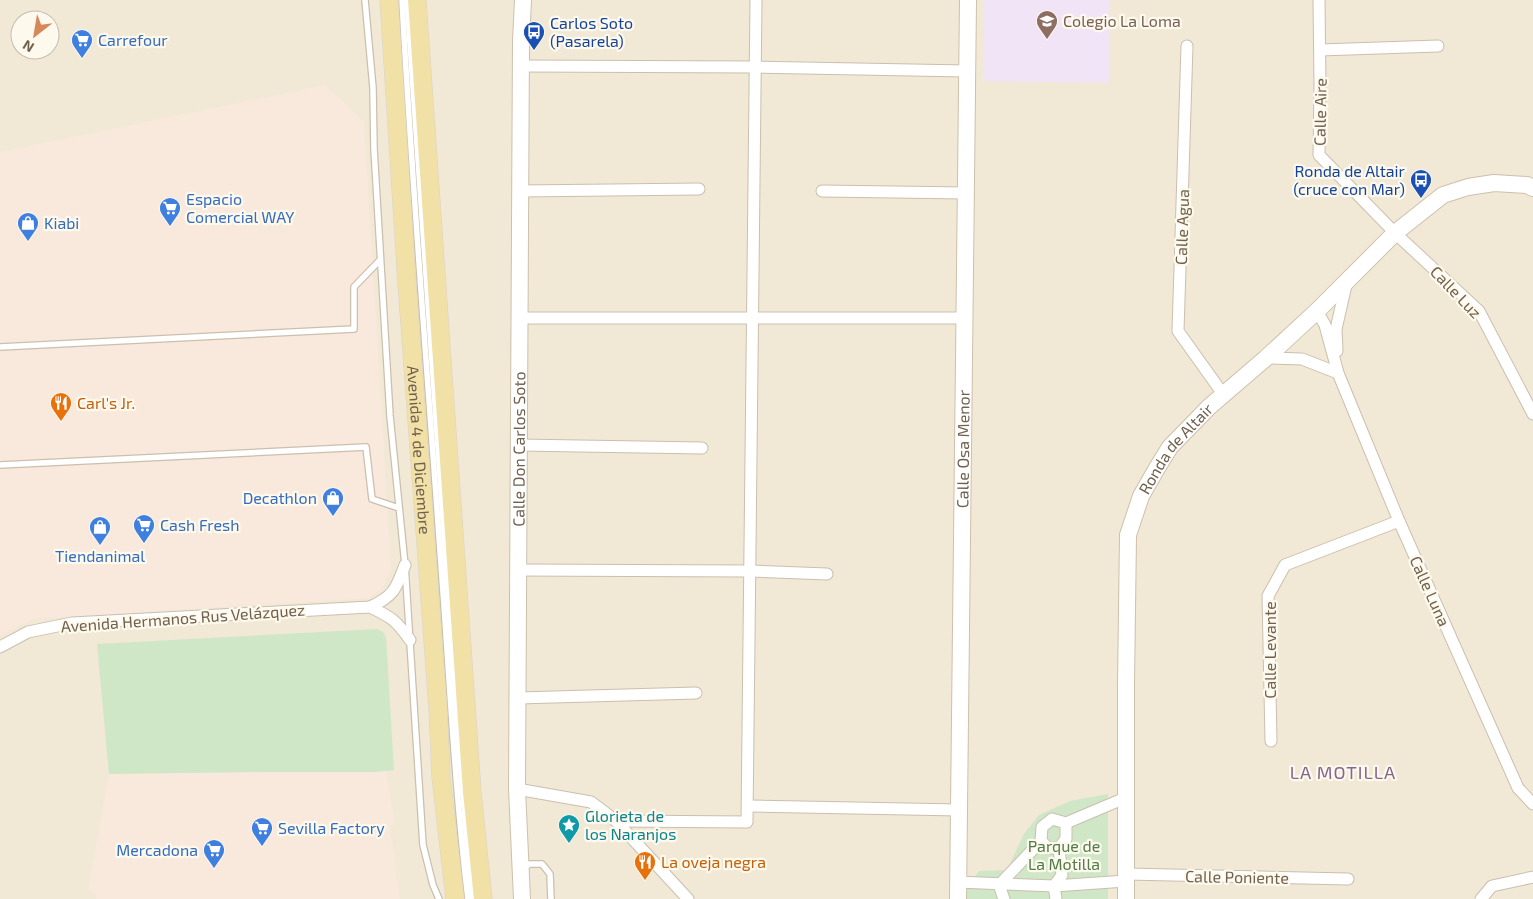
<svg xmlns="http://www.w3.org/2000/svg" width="1533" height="899" font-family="'Exo 2',sans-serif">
  <rect width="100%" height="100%" fill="#faf5e7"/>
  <path fill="#f1e8d6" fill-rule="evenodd" d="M 0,0 L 1533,0 L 1533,899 L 0,899 ZM 20,20 L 50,20 L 50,50 L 20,50 Z"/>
  <g fill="#f9e9dc">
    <polygon points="325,85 364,122 391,568 383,587 370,598 32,619 0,636 0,152"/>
    <polygon points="386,771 395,824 390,826 400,899 96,899 96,896 88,889 109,774 264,772 375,772"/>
  </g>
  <polygon fill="#f2e4f7" points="984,0 1110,0 1110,83 983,81"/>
  <g fill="#cfe7c7">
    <polygon points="377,629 383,632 386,637 394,770 375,772 264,772 109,774 97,644"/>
    <polygon points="1108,794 1108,899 967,899 967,888 979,871 1007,870 1024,834 1039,815 1070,801"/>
  </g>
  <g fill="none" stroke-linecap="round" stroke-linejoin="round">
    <g stroke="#cbbfae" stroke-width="8">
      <g id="lane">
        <polyline points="365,0 373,88 374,149 390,416 405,565 423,845 433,885 439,899"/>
        <path d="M 402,0 C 412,184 427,368 440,551 C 449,667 454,783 468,899"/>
        <polyline points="407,0 459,752 472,899"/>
        <polyline points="0,347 354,329 354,287 380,260"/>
        <polyline points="0,465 366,447 372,499 399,508"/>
        <polyline points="523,870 529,864 542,864 550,874 551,899"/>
      </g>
    </g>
    <g stroke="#cbbfae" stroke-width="13">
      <g id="street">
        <polyline points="1319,0 1320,85 1319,155 1395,233 1479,311 1533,414"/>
        <polyline points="1187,46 1178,331 1223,394"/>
        <polyline points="1320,50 1438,46"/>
        <polyline points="522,66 755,67 967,71"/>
        <polyline points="521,191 699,189"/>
        <polyline points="822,191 966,193"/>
        <polyline points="1317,311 1325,325 1338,373 1399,521 1518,788 1533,804"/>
        <polyline points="520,318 965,318"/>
        <polyline points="1337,351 1336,329 1347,281"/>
        <polyline points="1266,358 1302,359 1338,373"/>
        <polyline points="519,445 702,448"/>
        <polyline points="518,570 750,571 827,574"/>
        <path d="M 370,607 C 391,617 396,620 410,640"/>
        <path d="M 0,647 L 28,632 L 72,623 L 370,607 C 394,596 396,589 405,565"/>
        <polyline points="518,698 696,693"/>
        <polyline points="1271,741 1268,596 1285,565 1399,521"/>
        <polyline points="517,789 591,802 616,821 688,899"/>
        <polyline points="748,806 959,810"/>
        <polyline points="616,821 747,822 756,0"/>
        <polyline points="1066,823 1066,839 1059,848 1048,848 1041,841 1042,827 1052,819 1066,823 1125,798"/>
        <polyline points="1127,874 1348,879"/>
        <polyline points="958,882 1054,886 1126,881"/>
        <polyline points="999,885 1041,841"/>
        <polyline points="999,885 1004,899"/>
        <polyline points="1056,899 1054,886 1062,875 1059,848"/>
        <polyline points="1481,899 1492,886 1533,877"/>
      </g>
    </g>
    <g stroke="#cdc0ac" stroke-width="18">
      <g id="secondary">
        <path id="s1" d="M 522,899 L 517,789 L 521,41 L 523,0"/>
        <path id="s2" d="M 958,899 L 968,0"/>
        <path id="s3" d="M 1126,899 L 1126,684 L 1128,535 L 1141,496 L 1157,468 L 1170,447 L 1209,407 L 1266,358 L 1317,311 L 1395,233 L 1443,195 L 1468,187 L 1494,183 L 1527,185 L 1533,188"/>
      </g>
    </g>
    <g stroke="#d7d2cd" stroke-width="19">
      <g id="primary">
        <path id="s4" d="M 389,0 L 407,284 L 438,709 L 441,777 L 455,899"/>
        <polyline points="417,0 472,792 483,899"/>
      </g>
    </g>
    <use href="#lane" stroke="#fff" stroke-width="5.5"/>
    <use href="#street" stroke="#fff" stroke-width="11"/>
    <use href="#secondary" stroke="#fff" stroke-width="16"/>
    <use href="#primary" stroke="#f2e1a6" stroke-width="18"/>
  </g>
  <defs>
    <g id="school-pin" transform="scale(1.125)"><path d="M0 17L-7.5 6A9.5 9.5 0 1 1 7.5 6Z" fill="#8d6e63" stroke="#fdf9ed"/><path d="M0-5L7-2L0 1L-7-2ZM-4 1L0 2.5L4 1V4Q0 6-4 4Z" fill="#fff"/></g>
    <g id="bus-pin" transform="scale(1.125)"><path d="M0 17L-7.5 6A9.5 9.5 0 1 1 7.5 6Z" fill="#1a4fb4" stroke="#fdf9ed"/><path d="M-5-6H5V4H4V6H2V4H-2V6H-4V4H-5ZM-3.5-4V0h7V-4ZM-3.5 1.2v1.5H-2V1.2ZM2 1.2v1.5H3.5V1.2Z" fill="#fff"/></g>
    <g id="supermarket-pin" transform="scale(1.125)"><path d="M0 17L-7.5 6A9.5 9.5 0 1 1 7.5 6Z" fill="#3f7fe0" stroke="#fdf9ed"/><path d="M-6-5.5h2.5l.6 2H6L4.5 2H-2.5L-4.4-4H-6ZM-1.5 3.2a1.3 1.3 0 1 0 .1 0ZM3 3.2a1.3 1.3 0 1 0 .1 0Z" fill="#fff"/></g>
    <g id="shop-pin" transform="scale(1.125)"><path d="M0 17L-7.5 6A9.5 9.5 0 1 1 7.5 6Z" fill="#3f7fe0" stroke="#fdf9ed"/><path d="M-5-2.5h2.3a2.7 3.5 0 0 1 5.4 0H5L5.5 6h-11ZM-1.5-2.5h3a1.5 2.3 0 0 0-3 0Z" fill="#fff"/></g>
    <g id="restaurant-pin" transform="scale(1.125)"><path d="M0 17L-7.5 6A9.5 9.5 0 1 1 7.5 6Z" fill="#e8710a" stroke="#fdf9ed"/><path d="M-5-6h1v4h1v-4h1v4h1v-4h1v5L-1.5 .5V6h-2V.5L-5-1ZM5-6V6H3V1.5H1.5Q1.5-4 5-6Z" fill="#fff"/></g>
    <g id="sight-pin" transform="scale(1.125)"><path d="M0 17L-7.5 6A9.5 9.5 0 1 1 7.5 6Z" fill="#0f9aa8" stroke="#fdf9ed"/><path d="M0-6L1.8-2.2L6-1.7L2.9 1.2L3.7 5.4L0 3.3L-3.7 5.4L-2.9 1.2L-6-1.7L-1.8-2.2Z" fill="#fff"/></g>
  </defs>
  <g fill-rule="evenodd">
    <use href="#school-pin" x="1047" y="21"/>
    <use href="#bus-pin" x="534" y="32"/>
    <use href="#supermarket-pin" x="82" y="40"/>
    <use href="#bus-pin" x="1421" y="180"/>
    <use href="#supermarket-pin" x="170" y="208"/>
    <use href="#shop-pin" x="28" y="223"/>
    <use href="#restaurant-pin" x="61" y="403"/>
    <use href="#shop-pin" x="333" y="498"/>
    <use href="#supermarket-pin" x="144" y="525"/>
    <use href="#shop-pin" x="100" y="527"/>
    <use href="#sight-pin" x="569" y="825"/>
    <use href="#supermarket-pin" x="262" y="828"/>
    <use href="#supermarket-pin" x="214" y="850"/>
    <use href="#restaurant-pin" x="645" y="862"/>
  </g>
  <g text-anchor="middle" stroke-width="4.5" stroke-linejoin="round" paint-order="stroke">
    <g font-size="16" fill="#785e54" stroke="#fdf9ed" text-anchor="start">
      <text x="1063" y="27">Colegio La Loma</text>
    </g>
    <g font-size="16" fill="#164399" stroke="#fdf9ed" text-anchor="start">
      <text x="550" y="29">Carlos Soto<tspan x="550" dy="18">(Pasarela)</tspan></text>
      <text x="1405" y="177" text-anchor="end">Ronda de Altair<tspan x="1405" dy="18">(cruce con Mar)</tspan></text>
    </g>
    <g font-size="16" fill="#366cbe" stroke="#fdf9ed" text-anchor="start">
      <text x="98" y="46">Carrefour</text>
      <text x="186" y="205">Espacio<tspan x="186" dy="18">Comercial WAY</tspan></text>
      <text x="44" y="229">Kiabi</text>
      <text x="317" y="504" text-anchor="end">Decathlon</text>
      <text x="160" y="531">Cash Fresh</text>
      <text x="100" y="562" text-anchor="middle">Tiendanimal</text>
      <text x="278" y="834">Sevilla Factory</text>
      <text x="198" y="856" text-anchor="end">Mercadona</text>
    </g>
    <g font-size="16" fill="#71604e" stroke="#fdf9ed">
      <text transform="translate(1320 112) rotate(-89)" y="6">Calle Aire</text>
      <text transform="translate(1182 227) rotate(-88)" y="6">Calle Agua</text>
      <text transform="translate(1456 292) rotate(46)" y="6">Calle Luz</text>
      <text dy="6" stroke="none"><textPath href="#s4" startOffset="451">Avenida 4 de Diciembre</textPath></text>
      <text dy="6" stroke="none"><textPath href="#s1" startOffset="450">Calle Don Carlos Soto</textPath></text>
      <text dy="6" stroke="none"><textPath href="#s2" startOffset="450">Calle Osa Menor</textPath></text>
      <text dy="6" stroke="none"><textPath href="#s3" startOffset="464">Ronda de Altair</textPath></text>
      <text transform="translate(1430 591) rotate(66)" y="6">Calle Luna</text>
      <text transform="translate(183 618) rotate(-4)" y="6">Avenida Hermanos Rus Velázquez</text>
      <text transform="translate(1270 650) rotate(-90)" y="6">Calle Levante</text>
      <text transform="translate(1237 877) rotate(1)" y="6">Calle Poniente</text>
    </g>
    <g font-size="16" fill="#c56008" stroke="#fdf9ed" text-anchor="start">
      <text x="77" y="409">Carl's Jr.</text>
      <text x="661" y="868">La oveja negra</text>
    </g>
    <g font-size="16" fill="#0d838f" stroke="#fdf9ed" text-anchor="start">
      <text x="585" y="822">Glorieta de<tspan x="585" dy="18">los Naranjos</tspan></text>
    </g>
    <g font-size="16" fill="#527b4a" stroke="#fdf9ed">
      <text x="1064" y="852">Parque de<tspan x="1064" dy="18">La Motilla</tspan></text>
    </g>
    <g font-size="18" letter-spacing="1" fill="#86668d" stroke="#fdf9ed">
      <text x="1343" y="779">LA MOTILLA</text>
    </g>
  </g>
  <g transform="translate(35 35) rotate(211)"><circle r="24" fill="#fdf9ed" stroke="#c5bcad"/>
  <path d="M0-4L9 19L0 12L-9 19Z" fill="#d88758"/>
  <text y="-8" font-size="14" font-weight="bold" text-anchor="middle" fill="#71604e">N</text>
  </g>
</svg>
